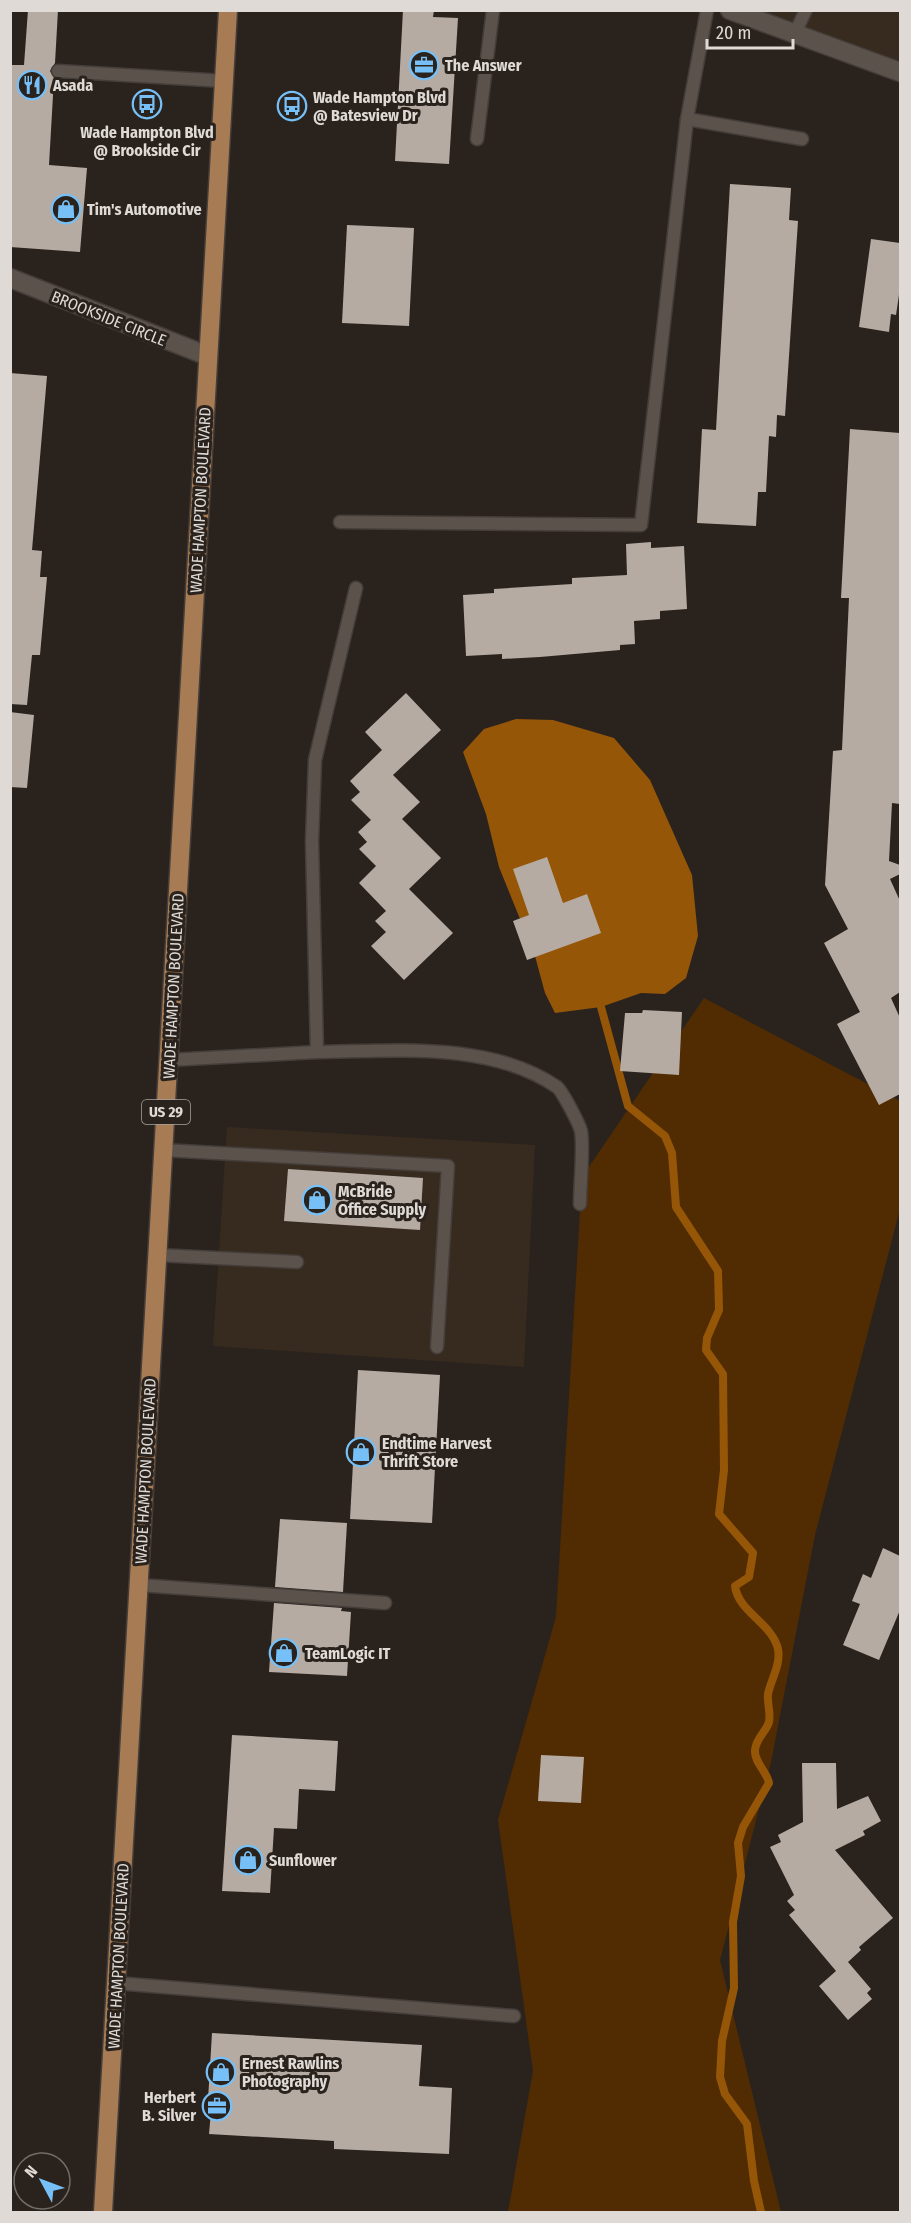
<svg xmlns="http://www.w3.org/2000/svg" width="911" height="2223" font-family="'Fira Sans Condensed',sans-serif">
  <rect width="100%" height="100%" fill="#2a231d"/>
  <g fill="#372b20">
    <polygon points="732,11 900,11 900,62"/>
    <polygon points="227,1127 535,1145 524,1367 213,1346"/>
  </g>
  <polygon fill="#512c02" points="704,998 900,1101 900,1209 815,1535 771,1762 720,1960 781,2212 508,2212 533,2071 498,1820 556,1617 582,1177"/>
  <polygon fill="#965607" points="516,719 553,720 614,738 650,780 692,875 698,936 686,978 665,994 641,993 601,1007 555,1013 545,993 535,956 499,867 486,814 463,752 484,729"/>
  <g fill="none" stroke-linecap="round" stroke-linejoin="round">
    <path stroke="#965607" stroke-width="8" d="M 601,1007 L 628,1106 L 665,1136 L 672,1153 L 676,1207 L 718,1271 L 719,1310 L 707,1338 L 706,1350 L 723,1374 L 724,1470 L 719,1514 L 753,1553 L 749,1577 L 735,1586 C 738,1612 772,1623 778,1649 C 781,1665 771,1679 768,1694 C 767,1703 771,1713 769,1722 C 766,1732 756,1738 755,1750 C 754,1763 767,1771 769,1783 L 743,1827 L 738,1843 L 741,1876 L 733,1922 L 734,1988 L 722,2041 L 720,2077 L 725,2094 L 747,2124 L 754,2181 L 761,2212"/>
  </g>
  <g fill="#b5aba3">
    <polygon points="28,10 58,10 55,63 50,71 54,78 49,165 87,168 80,252 10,247 10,65 24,65"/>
    <polygon points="403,10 434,10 433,17 458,18 449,164 395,161"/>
    <polygon points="730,184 791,188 789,220 798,221 785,416 777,415 776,437 769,436 766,492 758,492 756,526 697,523 702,429 716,430"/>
    <polygon points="347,225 414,228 409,326 342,323"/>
    <polygon points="871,239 900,243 900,288 896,315 891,314 889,332 859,327"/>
    <polygon points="10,373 47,376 32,550 42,551 40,577 47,577 40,655 32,655 27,705 10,704"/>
    <polygon points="850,429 900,433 900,804 892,803 889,861 900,865 900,874 890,879 900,901 900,992 891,998 900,1018 900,1094 879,1105 837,1024 860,1012 824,943 848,929 825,885 833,751 842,750 849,598 841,598"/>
    <polygon points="651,542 651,548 684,546 687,609 660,611 660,619 634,621 635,644 620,645 620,650 540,657 502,659 502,654 466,656 463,595 494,593 494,589 572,584 572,578 627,575 626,544"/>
    <polygon points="406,693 441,730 393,775 420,802 402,819 441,858 409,889 453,933 404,980 371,946 386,932 375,921 386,911 359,883 376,866 359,849 367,842 358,832 371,820 351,800 360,792 350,781 382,750 365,732"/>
    <polygon points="10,712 34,715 27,788 10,787"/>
    <polygon points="547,857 563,903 587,894 601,933 527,960 513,921 529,915 513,869"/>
    <polygon points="643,1010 682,1012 679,1075 620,1071 625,1013 642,1013"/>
    <polygon points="288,1169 423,1178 420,1230 284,1221"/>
    <polygon points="358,1370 440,1375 432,1523 350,1519"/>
    <polygon points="280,1519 347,1523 343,1592 275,1587"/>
    <polygon points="883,1548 900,1556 900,1610 879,1660 843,1645 860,1604 852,1601 863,1574 871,1578"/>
    <polygon points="274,1603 342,1608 341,1611 351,1612 347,1676 269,1672"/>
    <polygon points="232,1735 338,1741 335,1791 299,1789 297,1829 274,1828 270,1893 222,1891"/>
    <polygon points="541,1755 584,1757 581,1803 538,1801"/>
    <polygon points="802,1763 836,1763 837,1809 868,1796 881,1821 863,1831 865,1835 835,1850 893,1918 859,1947 861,1950 848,1962 871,1989 867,1993 872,1999 848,2020 819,1986 836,1971 789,1915 795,1910 787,1901 794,1895 770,1847 781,1842 778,1835 803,1822"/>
    <polygon points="212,2033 422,2045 419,2086 452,2088 449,2154 334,2149 334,2141 209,2134 212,2100 208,2100"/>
  </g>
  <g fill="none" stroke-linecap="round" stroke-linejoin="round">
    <g stroke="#443d39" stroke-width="15">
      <g id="lane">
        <polyline points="795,33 806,10"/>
        <polyline points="58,71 224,81"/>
        <polyline points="687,119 802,139"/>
        <polyline points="477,139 493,10"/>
        <polyline points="340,522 641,525 687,119 707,10"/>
        <path d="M 317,1052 C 394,1051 490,1041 557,1087 C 562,1091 579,1123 581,1131 C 584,1148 580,1184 580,1204"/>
        <polyline points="169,1060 317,1052 312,841 315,760 356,588"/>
        <polyline points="163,1150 448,1166 437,1347"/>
        <polyline points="157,1255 297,1262"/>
        <polyline points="139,1585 385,1603"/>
        <polyline points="116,1983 514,2016"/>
      </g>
    </g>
    <g stroke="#443d39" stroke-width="21">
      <g id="street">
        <polyline points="730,10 900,72"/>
        <polyline points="10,278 208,356"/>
      </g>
    </g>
    <g stroke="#443d39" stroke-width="21">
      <polyline id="primary" points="103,2212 228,10"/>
    </g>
    <use href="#lane" stroke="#5a524b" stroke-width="12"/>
    <use href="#street" stroke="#5a524b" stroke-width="18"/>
    <use href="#primary" stroke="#a77b53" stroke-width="18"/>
  </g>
  <defs>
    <g id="office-ring" transform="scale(1.5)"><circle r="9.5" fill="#2a231d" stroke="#76c0f7" stroke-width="1.5"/><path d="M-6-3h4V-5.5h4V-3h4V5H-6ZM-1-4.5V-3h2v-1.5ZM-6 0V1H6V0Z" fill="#76c0f7"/></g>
    <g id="restaurant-ring" transform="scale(1.5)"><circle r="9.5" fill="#2a231d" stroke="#76c0f7" stroke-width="1.5"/><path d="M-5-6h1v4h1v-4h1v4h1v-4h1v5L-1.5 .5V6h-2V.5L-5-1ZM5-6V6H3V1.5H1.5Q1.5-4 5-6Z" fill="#76c0f7"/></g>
    <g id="bus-ring" transform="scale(1.5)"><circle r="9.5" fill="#2a231d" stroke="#76c0f7" stroke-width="1.5"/><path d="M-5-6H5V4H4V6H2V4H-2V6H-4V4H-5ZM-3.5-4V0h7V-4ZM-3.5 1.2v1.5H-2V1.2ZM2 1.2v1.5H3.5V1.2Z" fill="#76c0f7"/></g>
    <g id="shop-ring" transform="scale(1.5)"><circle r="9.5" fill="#2a231d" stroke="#76c0f7" stroke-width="1.5"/><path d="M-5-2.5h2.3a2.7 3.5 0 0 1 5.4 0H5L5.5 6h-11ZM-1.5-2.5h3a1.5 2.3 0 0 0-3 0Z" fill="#76c0f7"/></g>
  </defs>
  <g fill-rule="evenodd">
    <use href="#office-ring" x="424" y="65"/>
    <use href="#restaurant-ring" x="32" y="85"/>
    <use href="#bus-ring" x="147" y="104"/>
    <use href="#bus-ring" x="292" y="106"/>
    <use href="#shop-ring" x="66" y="209"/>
    <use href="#shop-ring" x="317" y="1200"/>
    <use href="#shop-ring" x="361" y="1452"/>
    <use href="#shop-ring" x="284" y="1653"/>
    <use href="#shop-ring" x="248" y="1860"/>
    <use href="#shop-ring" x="221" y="2072"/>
    <use href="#office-ring" x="217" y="2106"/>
  </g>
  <g text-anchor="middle" stroke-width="6" stroke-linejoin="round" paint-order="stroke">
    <rect fill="#2a231d" stroke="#a9a39e" stroke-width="1.5" x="142" y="1100" width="48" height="24" rx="4.5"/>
    <g font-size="15" font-weight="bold" fill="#dfdad6">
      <text x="166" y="1117">US 29</text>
    </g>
    <g font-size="16" font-weight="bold" fill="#dfdad6" stroke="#2a231d" text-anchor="start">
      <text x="445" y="71">The Answer</text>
      <text x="53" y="91">Asada</text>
      <text x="313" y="103">Wade Hampton Blvd<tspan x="313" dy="18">@ Batesview Dr</tspan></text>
      <text x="147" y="138" text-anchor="middle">Wade Hampton Blvd<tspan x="147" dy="18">@ Brookside Cir</tspan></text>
      <text x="87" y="215">Tim's Automotive</text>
      <text x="338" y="1197">McBride<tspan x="338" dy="18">Office Supply</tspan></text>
      <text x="382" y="1449">Endtime Harvest<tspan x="382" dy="18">Thrift Store</tspan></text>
      <text x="305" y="1659">TeamLogic IT</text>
      <text x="269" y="1866">Sunflower</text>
      <text x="242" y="2069">Ernest Rawlins<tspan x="242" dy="18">Photography</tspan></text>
      <text x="196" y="2103" text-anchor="end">Herbert<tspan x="196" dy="18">B. Silver</tspan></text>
    </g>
    <g font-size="16" fill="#dfdad6" stroke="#2a231d">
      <text transform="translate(109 318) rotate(22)" y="6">BROOKSIDE CIRCLE</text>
      <text transform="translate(200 500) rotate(-87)" y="6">WADE HAMPTON BOULEVARD</text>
      <text transform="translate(173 986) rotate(-87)" y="6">WADE HAMPTON BOULEVARD</text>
      <text transform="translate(145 1471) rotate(-87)" y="6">WADE HAMPTON BOULEVARD</text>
      <text transform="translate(118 1956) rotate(-87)" y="6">WADE HAMPTON BOULEVARD</text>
    </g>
  </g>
  <rect width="911" height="2223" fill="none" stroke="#dfdad6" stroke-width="24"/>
  <g transform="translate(42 2181) rotate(311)"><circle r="28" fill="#2a231d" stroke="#726c67" stroke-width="1.5"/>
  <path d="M0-4.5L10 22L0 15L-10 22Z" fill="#76c0f7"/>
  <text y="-9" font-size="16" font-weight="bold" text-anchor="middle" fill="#dfdad6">N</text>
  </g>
  <path d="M707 39v9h86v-9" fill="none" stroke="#dfdad6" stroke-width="3"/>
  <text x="716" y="39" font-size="18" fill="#dfdad6" stroke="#2a231d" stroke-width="4.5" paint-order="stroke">20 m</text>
</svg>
